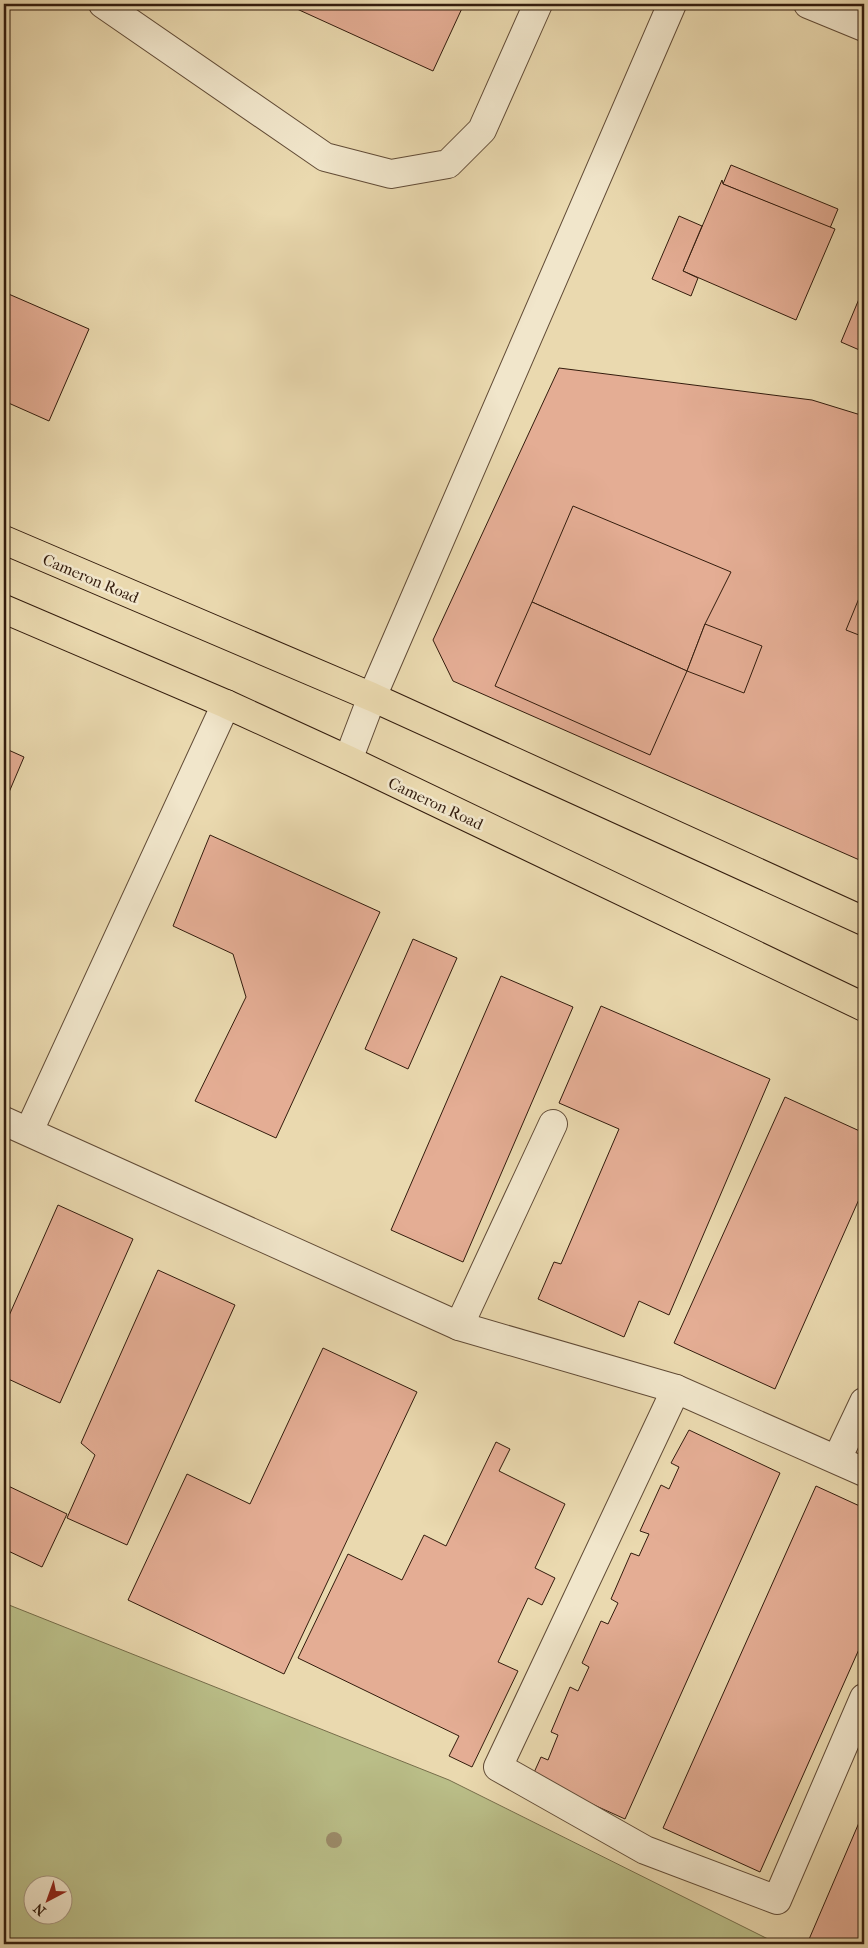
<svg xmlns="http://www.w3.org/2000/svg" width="868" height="1948" font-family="'IM FELL French Canon',serif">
  <rect width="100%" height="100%" fill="#ead9af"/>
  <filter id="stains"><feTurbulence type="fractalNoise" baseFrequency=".004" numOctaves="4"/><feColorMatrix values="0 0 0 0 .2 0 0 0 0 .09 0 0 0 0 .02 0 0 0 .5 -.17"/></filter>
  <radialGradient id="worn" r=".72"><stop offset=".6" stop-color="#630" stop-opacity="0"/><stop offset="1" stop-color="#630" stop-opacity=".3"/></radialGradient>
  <path fill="#babe88" stroke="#766d4a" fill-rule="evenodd" d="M 4,1603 L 449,1780 L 778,1944 L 4,1944 ZM 32,1886 L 62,1886 L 62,1916 L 32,1916 Z"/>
  <g fill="#e4ad94" stroke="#331c0d">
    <polygon points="286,4 464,4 433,71"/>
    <polygon points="731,165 838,209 830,228 723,184"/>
    <polygon points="722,180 723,184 835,229 796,320 683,271"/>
    <polygon points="679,216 702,226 683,271 698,278 691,296 652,279"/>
    <polygon points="864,287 864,352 841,342"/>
    <polygon points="4,292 89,329 49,421 4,401"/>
    <polygon points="559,368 812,400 864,416 864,862 453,681 433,640"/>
    <polygon points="573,506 731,572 705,624 687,671 532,602"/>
    <polygon points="864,586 864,637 846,630"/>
    <polygon points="532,602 687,671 650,755 495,686"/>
    <polygon points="705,624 762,646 744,693 687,671"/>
    <polygon points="4,748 24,757 4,804"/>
    <polygon points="210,835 380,912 276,1138 195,1101 246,997 233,954 173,926"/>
    <polygon points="413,939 457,958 408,1069 365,1049"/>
    <polygon points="501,976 573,1007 463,1262 391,1230"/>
    <polygon points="601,1006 770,1079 669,1315 639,1301 624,1337 538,1299 554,1262 561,1264 619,1129 559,1103"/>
    <polygon points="785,1097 864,1133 864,1188 775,1389 674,1343"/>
    <polygon points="58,1205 133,1239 60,1403 4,1377 4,1327"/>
    <polygon points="158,1270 235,1305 127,1545 67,1518 95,1455 81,1443"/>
    <polygon points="323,1348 417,1392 284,1674 128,1600 187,1474 250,1504"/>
    <polygon points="689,1430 780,1473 625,1819 532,1777 541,1757 548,1760 558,1735 551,1732 570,1687 578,1691 589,1667 582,1663 601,1621 608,1624 618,1603 611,1599 631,1553 639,1556 649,1534 640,1531 661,1485 669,1489 679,1467 671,1463"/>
    <polygon points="496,1442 510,1449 499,1471 565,1504 535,1568 555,1578 542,1605 528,1598 498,1662 518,1671 472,1767 449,1756 459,1736 298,1658 348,1554 402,1580 424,1535 446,1546"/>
    <polygon points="4,1484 67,1514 42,1567 4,1549"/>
    <polygon points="816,1486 864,1508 864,1638 760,1872 663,1828"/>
    <polygon points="864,1811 864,1944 807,1944"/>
  </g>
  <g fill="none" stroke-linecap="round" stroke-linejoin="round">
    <g stroke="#614b36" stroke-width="30">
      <g id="minor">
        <polyline points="103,4 325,157 391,174 448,164 482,130 538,4"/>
        <polyline points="808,4 864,27"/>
        <polyline points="348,760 372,697 672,4"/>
        <polyline points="4,1121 459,1326 676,1389 864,1472"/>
        <polyline points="29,1131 226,704"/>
        <polyline points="459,1326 553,1124"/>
        <polyline points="676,1389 498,1767 645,1850 777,1900 864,1698"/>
        <polyline points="837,1459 864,1402"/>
      </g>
    </g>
    <g stroke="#331c0d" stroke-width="30">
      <g id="major">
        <polyline points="4,540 372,697 864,921"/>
        <polyline points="4,609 226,704 348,760 864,1007"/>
      </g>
    </g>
    <use href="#minor" stroke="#f1e6cb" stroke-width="28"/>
    <use href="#major" stroke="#ead9af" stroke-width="28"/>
  </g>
  <circle fill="#9c8c6a" cx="334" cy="1840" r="8"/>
  <g text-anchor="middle" stroke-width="5" stroke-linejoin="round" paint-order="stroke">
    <g font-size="16" fill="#331c0d" stroke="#f1e6cb">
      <text transform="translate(91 578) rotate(23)" y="6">Cameron Road</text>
      <text transform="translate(436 803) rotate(25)" y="6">Cameron Road</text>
    </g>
  </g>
  <rect width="868" height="1948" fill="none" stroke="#ead9af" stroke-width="20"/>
  <rect x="5" y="5" width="858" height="1938" fill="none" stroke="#331c0d" stroke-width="2.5"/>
  <rect x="10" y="10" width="848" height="1928" fill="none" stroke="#331c0d"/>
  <g transform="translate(48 1900) rotate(221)"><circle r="24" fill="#f1e6cb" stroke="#a5957f"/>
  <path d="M0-4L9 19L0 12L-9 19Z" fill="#8f2418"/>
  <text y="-8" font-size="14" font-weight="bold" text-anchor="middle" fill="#331c0d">N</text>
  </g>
  <rect width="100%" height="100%" filter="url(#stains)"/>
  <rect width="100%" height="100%" fill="url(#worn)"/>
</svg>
